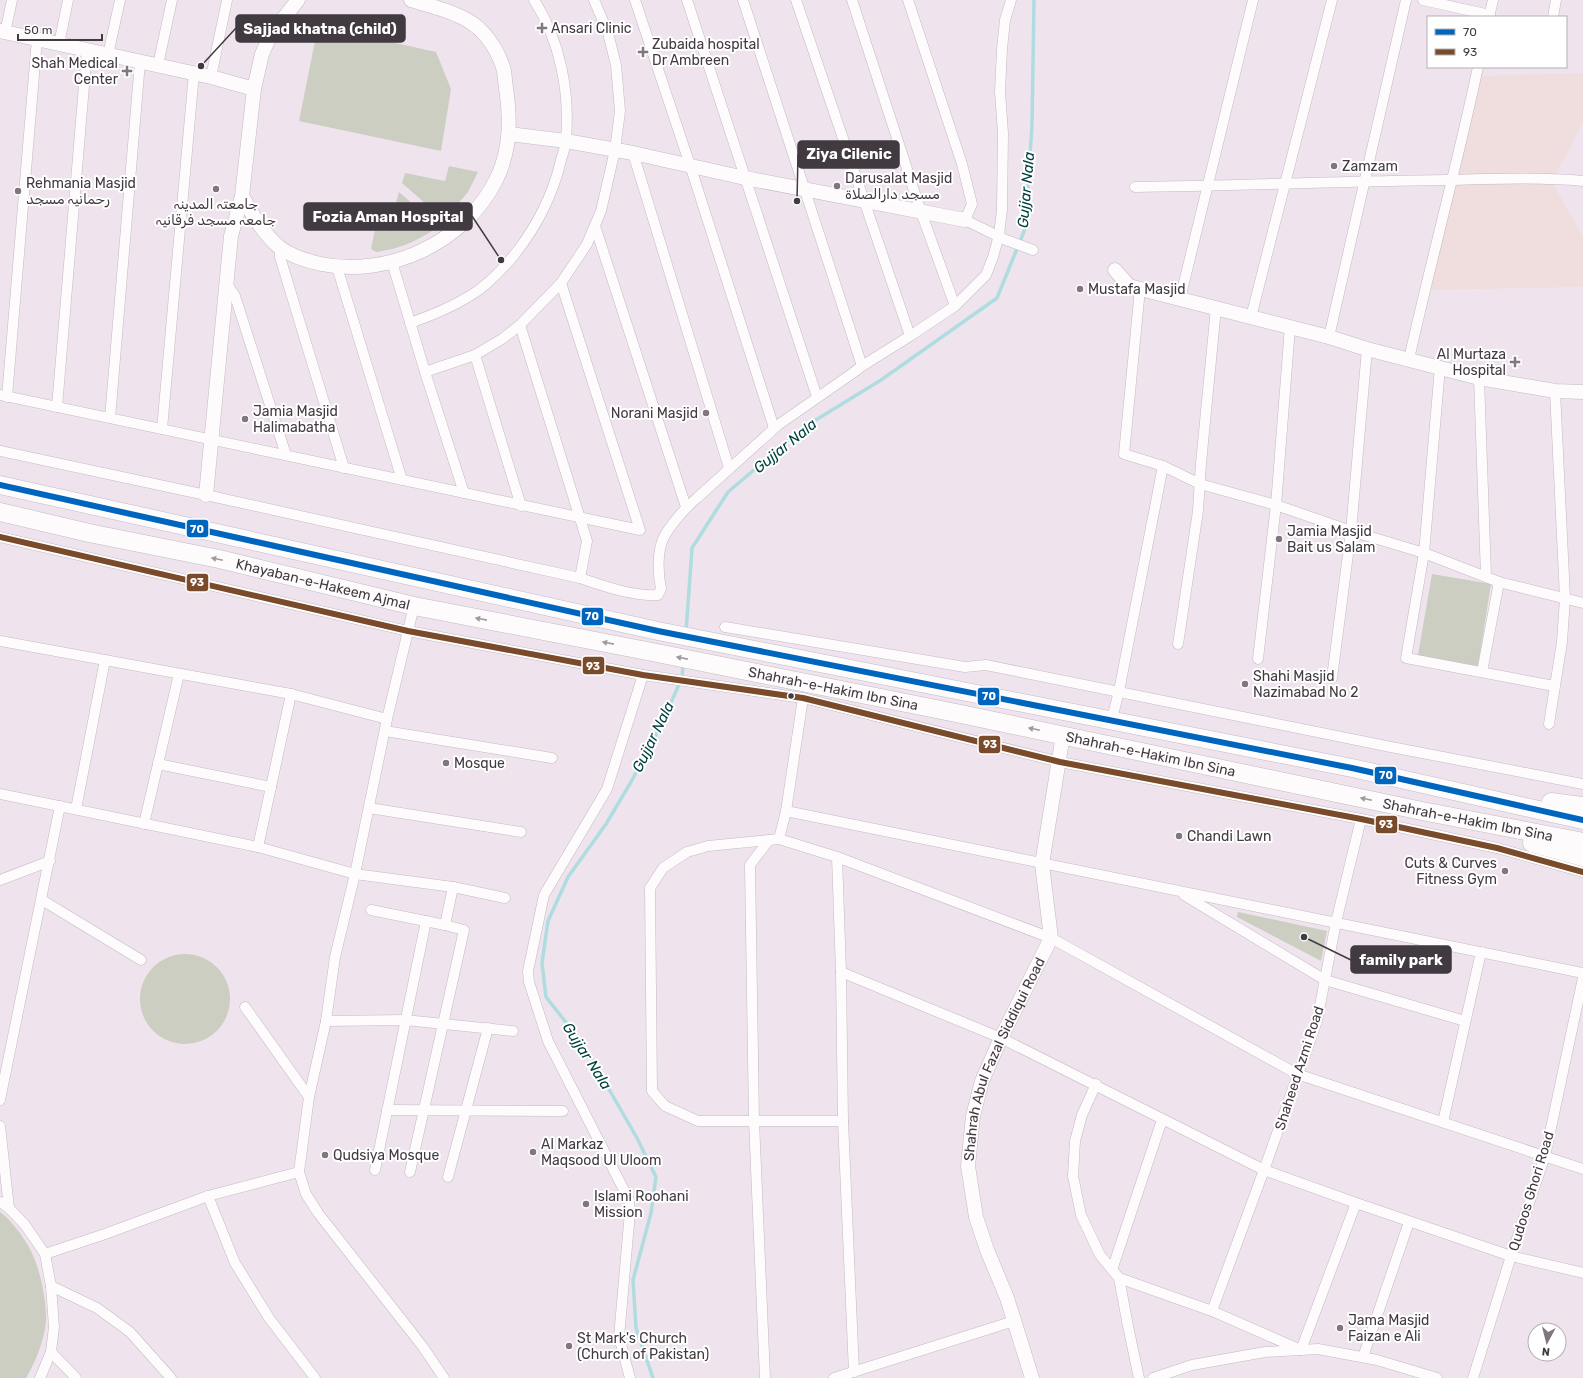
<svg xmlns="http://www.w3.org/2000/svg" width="1583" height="1378" font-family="Rubik,'Noto Sans Arabic',sans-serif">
  <rect width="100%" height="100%" fill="#efe4ee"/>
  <polygon fill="#f0dddd" points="1583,73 1583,123 1554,178 1550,179 1583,236 1583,287 1425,290 1476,76"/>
  <g fill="#cbcec1">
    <polygon points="318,26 436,52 451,89 441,151 299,121"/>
    <polygon points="449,166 478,172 468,192 444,220 402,183 405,173 445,181"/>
    <path d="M 399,192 L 439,227 C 415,241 404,248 376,252 L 371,249 L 375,230 L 388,231 Z"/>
    <polygon points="1432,574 1491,584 1478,666 1418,655"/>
    <polygon points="1238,912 1327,931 1321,961 1237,917"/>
    <circle cx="185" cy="999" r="45"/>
    <path d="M 0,1212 C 12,1220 29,1244 34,1258 C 41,1274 47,1304 46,1321 C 44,1341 36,1361 26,1378 L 0,1378 Z"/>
  </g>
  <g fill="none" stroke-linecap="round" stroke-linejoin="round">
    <g stroke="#afdcdf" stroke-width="3.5">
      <polyline points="686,632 692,548 728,492 806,426 881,380 997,298 1025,229 1032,125 1034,0"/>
      <polyline points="653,1378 636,1328 633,1280 651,1213 656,1177 637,1138 583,1044 546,997 542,963 548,921 568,877 606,824 631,782 660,727 682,678 683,664"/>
    </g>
    <g stroke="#c2bac1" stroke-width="11">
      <g id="street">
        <polyline points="635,0 690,165 774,428"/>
        <polyline points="687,0 817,397"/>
        <polyline points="743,0 862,366"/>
        <polyline points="796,0 910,336"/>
        <polyline points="852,0 921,212 955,306"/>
        <polyline points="908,0 962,164 972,204 965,220 1006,240 1033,250"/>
        <polyline points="1423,0 1490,15"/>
        <polyline points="1489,17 1493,0"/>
        <polyline points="1553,17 1556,0"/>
        <polyline points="5,33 12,0"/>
        <polyline points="59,44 68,0"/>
        <polyline points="108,55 120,0"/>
        <polyline points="158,65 172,0"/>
        <polyline points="211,77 227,0"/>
        <polyline points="633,153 729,468"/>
        <path d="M 1135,187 C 1239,186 1343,181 1447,180 C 1492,179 1538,177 1583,181"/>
        <polyline points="595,226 686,507"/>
        <polyline points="280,247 280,257 344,468"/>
        <polyline points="392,262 425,372 464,493"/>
        <polyline points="337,267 402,480"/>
        <polyline points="227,284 235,296 286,455"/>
        <polyline points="1140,289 1124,454 1163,466 1200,484 1276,505 1351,531 1424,553 1499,582 1583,603"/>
        <polyline points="1180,299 1253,0"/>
        <polyline points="1251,317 1332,0"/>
        <path d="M 410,323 C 430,316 450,308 468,297 C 486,287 502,270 515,254 C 537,226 553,195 561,160 C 563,153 566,146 566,139 C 570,92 560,40 534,0"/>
        <polyline points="520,325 587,541 580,578"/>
        <polyline points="1329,337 1406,0"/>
        <polyline points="475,355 521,506"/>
        <path d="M 1409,359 C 1431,261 1457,165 1478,67"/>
        <polyline points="1440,367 1424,553 1406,658 1554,686"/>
        <polyline points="425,372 475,355 502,339 520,325 561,283 587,244 601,211 615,150 620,111 616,65 608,33 594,0"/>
        <polyline points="1479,378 1486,576"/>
        <polyline points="0,395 640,530 561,283"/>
        <polyline points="7,397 37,39"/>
        <polyline points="57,407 87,50"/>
        <polyline points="110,418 140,62"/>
        <polyline points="162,429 194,73"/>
        <path d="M 0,451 L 206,495 L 580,578 C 603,586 635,597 658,595 L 661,589 C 658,574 657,553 663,539 C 669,526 686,507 697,498 L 778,425 L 850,375 L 862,366 L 910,336 L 955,306 L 986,275 L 993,257 L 999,235 L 1002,210 L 1003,133 L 1000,92 L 1002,49 L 1005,20 L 1011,0"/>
        <polyline points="0,537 408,631 643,675 803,698 1060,762 1361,819 1497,848 1583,872"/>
        <polyline points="414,606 387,719 355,874 335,957 326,1021 309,1097 299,1172 306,1194 318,1213 423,1347 444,1378"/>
        <polyline points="725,627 965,667 986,665 1391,747 1583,784"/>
        <polyline points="0,641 291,694 387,719"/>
        <polyline points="1178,644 1198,511 1201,463 1216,308"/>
        <polyline points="1258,659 1276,505 1290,327"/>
        <polyline points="1482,672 1499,582"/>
        <polyline points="1332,678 1351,531 1367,349"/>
        <polyline points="1112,719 1119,691 1163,466"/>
        <polyline points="1549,724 1562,642 1565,598 1555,391"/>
        <polyline points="385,731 552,758"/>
        <polyline points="158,764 271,787"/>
        <polyline points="0,794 258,847 355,874 453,887 505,898"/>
        <polyline points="369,808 521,832"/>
        <polyline points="76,809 105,660"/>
        <polyline points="786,811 1583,973"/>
        <polyline points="144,824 179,674"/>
        <polyline points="779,839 786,811 803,698"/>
        <polyline points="258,847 291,694"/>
        <polyline points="837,857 841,972 843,1121 854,1372"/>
        <polyline points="0,880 50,861"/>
        <polyline points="1184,895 1325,980 1465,1021"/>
        <polyline points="42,900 141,960"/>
        <polyline points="371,910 445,925 453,887"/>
        <polyline points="841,972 1001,1038 1264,1170 1356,1203 1511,1256 1583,1273"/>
        <polyline points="245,1007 309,1097"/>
        <polyline points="326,1021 405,1020 513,1031"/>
        <polyline points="1096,1084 1082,1115 1075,1141 1073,1176 1081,1215 1100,1255 1119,1278 1212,1311 1301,1350 1356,1203"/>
        <polyline points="0,1100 60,806"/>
        <polyline points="387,1110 563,1111"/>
        <polyline points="843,1121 698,1121 665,1106 652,1091 650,888 663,868 687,852 708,846 779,839 837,857 1051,938 1297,1074 1583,1169"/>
        <polyline points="1443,1122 1481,952"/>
        <polyline points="0,1126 9,1208"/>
        <polyline points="375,1170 426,921"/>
        <polyline points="410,1172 464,930 445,925"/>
        <polyline points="448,1177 488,1028"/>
        <polyline points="208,1196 235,1263 269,1318 315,1378"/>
        <polyline points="0,1202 9,1208 25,1225 45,1254 51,1286 54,1327 51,1352 40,1378"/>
        <polyline points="45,1254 105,1234 208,1196 299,1172"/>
        <polyline points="1112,1270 1162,1120"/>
        <polyline points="1119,1278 1128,1326 1139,1378"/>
        <polyline points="51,1286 97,1308 130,1332 171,1378"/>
        <polyline points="1212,1311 1264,1170 1317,1021 1336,922 1361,819"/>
        <polyline points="51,1352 76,1378"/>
        <polyline points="1363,1357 1409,1222"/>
        <polyline points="630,1378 619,1337 630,1212 629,1200 548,1041 529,982 528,971 544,895 607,789 643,675"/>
        <polyline points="765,1378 754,1121 750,865 769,840"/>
        <polyline points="834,1378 1014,1321"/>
        <polyline points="1153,1378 1192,1365 1265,1352 1318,1349 1377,1360 1437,1378"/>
        <polyline points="1473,1378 1511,1256 1545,1156 1583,978"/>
      </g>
    </g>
    <g stroke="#c2bac1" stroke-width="15">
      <g id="secondary">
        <polyline points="0,31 211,77 254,89"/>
        <polyline points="509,134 566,141 633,153 745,178 965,220"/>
        <path d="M 242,196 C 252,214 263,233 279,247 C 291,256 307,261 321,264 C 389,278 465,242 496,180 C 510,152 511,119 506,88 C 505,82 505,74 503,67 C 497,49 484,29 467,20 C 450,10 430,6 411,0"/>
        <polyline points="1115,270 1129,286 1329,337 1367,349 1479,378 1555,391 1583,392"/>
        <polyline points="206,495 231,236 242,196 254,89 262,54 271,34 298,0"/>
        <path id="s1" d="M 1032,1378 L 1007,1298 L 987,1250 L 976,1217 L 968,1166 L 973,1116 L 982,1081 L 1001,1038 L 1051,938 L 1042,864 L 1063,735"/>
      </g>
    </g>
    <g stroke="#c2bac1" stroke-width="19">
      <g id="highway">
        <polyline points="0,485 658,631 1352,768 1583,820"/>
        <path id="s2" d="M 0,512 L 89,533 L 219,559 L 414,606 L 647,651 L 956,713 L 1422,811 L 1583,842"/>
        <polyline points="1551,802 1583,806"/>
        <polyline points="1532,843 1583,857"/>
      </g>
    </g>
    <use href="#street" stroke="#fdfbfc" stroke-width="10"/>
    <use href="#secondary" stroke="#fdfbfc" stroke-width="14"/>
    <use href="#highway" stroke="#fdfbfc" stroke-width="18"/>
    <g stroke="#fff" stroke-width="9">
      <polyline id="bus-1" points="0,485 658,631 1352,768 1583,820"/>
    </g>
    <g stroke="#fff" stroke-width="9">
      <polyline id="bus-2" points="0,537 408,631 643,675 803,698 1060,762 1361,819 1497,848 1583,872"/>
    </g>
    <use href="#bus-1" stroke="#0065bd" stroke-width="6"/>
    <use href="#bus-2" stroke="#7a4b2a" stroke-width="6"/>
  </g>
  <defs><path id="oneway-solid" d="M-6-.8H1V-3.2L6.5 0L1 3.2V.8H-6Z"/></defs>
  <g fill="#a09a9e">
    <use href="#oneway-solid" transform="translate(217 559) rotate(-168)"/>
    <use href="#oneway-solid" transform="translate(481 619) rotate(-169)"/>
    <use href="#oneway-solid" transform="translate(608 643) rotate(-169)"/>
    <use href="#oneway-solid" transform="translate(682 658) rotate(-169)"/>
    <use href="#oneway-solid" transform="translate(1034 729) rotate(-168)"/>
    <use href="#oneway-solid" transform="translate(1366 799) rotate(-168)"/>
  </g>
  <g fill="#7f767e" stroke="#fff" stroke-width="1.5">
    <path d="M540 22h4v4h4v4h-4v4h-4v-4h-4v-4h4z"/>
    <path d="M641 46h4v4h4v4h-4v4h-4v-4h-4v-4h4z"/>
    <path d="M125 65h4v4h4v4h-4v4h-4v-4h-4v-4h4z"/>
    <circle cx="1334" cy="166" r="4"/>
    <circle cx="837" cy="186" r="4"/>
    <circle cx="216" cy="189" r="4"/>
    <circle cx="18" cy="191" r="4"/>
    <circle cx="1080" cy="289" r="4"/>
    <path d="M1513 356h4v4h4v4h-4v4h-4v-4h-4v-4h4z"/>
    <circle cx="706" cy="413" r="4"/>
    <circle cx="245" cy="419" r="4"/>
    <circle cx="1279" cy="539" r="4"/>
    <circle cx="1245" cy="684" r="4"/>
    <circle cx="446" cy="763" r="4"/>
    <circle cx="1179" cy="836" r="4"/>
    <circle cx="1505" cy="871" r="4"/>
    <circle cx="533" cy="1152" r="4"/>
    <circle cx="325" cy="1155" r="4"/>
    <circle cx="586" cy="1204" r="4"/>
    <circle cx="1340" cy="1328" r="4"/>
    <circle cx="569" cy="1346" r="4"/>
  </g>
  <circle fill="#423a41" stroke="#fff" stroke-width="1.5" cx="791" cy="696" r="3.5"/>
  <g text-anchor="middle" stroke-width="4" stroke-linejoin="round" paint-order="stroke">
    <g font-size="14" fill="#423a41" stroke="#fff" text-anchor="start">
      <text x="551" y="33">Ansari Clinic</text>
      <text x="652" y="49">Zubaida hospital<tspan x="652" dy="16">Dr Ambreen</tspan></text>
      <text x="118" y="68" text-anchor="end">Shah Medical<tspan x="118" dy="16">Center</tspan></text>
      <text x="1342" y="171">Zamzam</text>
      <text x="845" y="183">Darusalat Masjid<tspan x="845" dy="16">مسجد دارالصلاة</tspan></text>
      <text x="26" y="188">Rehmania Masjid<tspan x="26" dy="16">رحمانیہ مسجد</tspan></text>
      <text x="216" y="209" text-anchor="middle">جامعتہ المدینہ<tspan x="216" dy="16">جامعہ مسجد فرقانیہ</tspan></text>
      <text x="1088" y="294">Mustafa Masjid</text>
      <text x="1506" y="359" text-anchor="end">Al Murtaza<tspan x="1506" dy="16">Hospital</tspan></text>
      <text x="253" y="416">Jamia Masjid<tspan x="253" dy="16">Halimabatha</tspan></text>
      <text x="698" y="418" text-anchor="end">Norani Masjid</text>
      <text x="1287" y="536">Jamia Masjid<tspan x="1287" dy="16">Bait us Salam</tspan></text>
      <text x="1253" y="681">Shahi Masjid<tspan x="1253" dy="16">Nazimabad No 2</tspan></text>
      <text x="454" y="768">Mosque</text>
      <text x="1187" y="841">Chandi Lawn</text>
      <text x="1497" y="868" text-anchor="end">Cuts &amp; Curves<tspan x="1497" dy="16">Fitness Gym</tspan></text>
      <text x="541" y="1149">Al Markaz<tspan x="541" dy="16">Maqsood Ul Uloom</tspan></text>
      <text x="333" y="1160">Qudsiya Mosque</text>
      <text x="594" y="1201">Islami Roohani<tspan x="594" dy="16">Mission</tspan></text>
      <text x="1348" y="1325">Jama Masjid<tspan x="1348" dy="16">Faizan e Ali</tspan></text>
      <text x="577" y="1343">St Mark's Church<tspan x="577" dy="16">(Church of Pakistan)</tspan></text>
    </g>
    <g font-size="14" fill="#423a41" stroke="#fff">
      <text dy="5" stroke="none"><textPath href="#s2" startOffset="331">Khayaban-e-Hakeem Ajmal</textPath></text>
      <text dy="5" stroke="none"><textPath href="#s2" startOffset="852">Shahrah-e-Hakim Ibn Sina</textPath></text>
      <text dy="5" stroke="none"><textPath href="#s2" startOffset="1176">Shahrah-e-Hakim Ibn Sina</textPath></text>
      <text dy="5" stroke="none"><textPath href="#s2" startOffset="1500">Shahrah-e-Hakim Ibn Sina</textPath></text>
      <text dy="5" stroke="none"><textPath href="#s1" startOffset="336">Shahrah Abul Fazal Siddiqui Road</textPath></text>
      <text transform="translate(1299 1068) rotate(-72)" y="5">Shaheed Azmi Road</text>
      <text transform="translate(1531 1191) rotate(-73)" y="5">Qudoos Ghori Road</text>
    </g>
    <g font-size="15" font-style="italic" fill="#004243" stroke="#fff">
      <text transform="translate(1026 190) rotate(-85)" y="5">Gujjar Nala</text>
      <text transform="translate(785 446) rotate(-39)" y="5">Gujjar Nala</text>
      <text transform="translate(653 737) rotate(-64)" y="5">Gujjar Nala</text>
      <text transform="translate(587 1056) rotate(57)" y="5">Gujjar Nala</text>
    </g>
  </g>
  <path fill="none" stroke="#423a41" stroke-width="1.5" d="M201 66L236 28M797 201L798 154M501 260L472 216M1304 937L1351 960"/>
  <g fill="#423a41" stroke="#fff" stroke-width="1.5">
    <circle cx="201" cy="66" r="4"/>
    <circle cx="797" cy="201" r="4"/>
    <circle cx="501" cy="260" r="4"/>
    <circle cx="1304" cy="937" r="4"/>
  </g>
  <g fill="#423a41" stroke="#423a41" stroke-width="1.5">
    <rect x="236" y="15" width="169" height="27" rx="4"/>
    <rect x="798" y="141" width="101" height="27" rx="4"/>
    <rect x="304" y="203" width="168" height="27" rx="4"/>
    <rect x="1351" y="946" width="100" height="27" rx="4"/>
  </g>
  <g font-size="15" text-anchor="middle" font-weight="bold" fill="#fff">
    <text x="320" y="34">Sajjad khatna (child)</text>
    <text x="849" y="159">Ziya Cilenic</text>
    <text x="388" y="222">Fozia Aman Hospital</text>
    <text x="1401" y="965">family park</text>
  </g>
  <g stroke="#fff" stroke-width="1.5">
    <rect x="186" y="519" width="23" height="19" rx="4" fill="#0065bd"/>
    <rect x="186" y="573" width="23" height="19" rx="4" fill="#7a4b2a"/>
    <rect x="581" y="607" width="23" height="19" rx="4" fill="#0065bd"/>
    <rect x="582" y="656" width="23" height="19" rx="4" fill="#7a4b2a"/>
    <rect x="977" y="687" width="23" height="19" rx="4" fill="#0065bd"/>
    <rect x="978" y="735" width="23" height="19" rx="4" fill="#7a4b2a"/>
    <rect x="1374" y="766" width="23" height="19" rx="4" fill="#0065bd"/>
    <rect x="1375" y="815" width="23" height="19" rx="4" fill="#7a4b2a"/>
  </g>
  <g font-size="11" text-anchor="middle" font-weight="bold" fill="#fff">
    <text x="197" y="533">70</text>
    <text x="197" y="586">93</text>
    <text x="592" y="620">70</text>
    <text x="593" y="670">93</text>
    <text x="989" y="700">70</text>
    <text x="990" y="748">93</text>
    <text x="1386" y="779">70</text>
    <text x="1386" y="828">93</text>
  </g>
  <rect x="1427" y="16" width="140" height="52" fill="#ffffff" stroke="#b3b0b3"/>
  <rect x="1435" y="29" width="20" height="6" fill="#0065bd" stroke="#b3b0b3"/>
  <text x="1463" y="36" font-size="12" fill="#423a41">70</text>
  <rect x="1435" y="49" width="20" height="6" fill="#7a4b2a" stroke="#b3b0b3"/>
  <text x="1463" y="56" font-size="12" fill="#423a41">93</text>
  <g transform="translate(1547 1342) rotate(187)"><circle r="19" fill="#ffffff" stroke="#b3b0b3"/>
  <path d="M0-3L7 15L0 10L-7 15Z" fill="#7f767e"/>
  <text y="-6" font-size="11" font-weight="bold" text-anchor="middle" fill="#423a41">N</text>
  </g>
  <path d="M18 34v6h84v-6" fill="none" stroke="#423a41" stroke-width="2"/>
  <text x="24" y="34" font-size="12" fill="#423a41" stroke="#ffffff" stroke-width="3" paint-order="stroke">50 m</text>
</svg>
